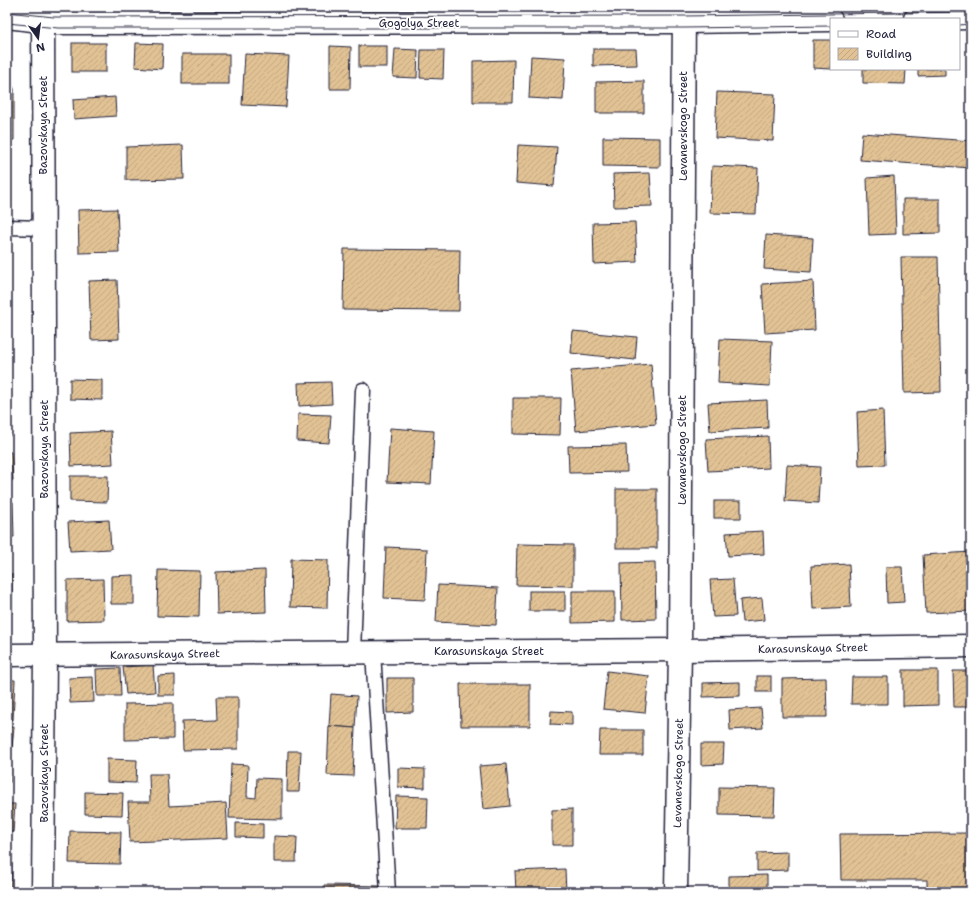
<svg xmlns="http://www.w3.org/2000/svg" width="978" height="899" font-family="'Shantell Sans',sans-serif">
  <defs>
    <pattern id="building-hatch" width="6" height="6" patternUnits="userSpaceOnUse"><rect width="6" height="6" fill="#e1c294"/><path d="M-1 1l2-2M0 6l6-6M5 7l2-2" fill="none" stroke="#c1a680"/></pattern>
  </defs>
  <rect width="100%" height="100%" fill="#fff"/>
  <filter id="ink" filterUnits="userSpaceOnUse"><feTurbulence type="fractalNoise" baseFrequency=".025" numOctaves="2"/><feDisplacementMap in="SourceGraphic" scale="8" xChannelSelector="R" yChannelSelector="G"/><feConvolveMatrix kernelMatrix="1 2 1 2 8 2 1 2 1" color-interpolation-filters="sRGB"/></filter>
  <g filter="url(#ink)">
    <g fill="url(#building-hatch)" stroke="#22223b">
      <polygon points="813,40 831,40 831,69 813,68"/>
      <rect x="72" y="43" width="34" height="29"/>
      <polygon points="136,43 163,44 162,69 135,67"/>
      <polygon points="330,46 351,47 350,89 330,89"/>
      <rect x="359" y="46" width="28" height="21"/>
      <polygon points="395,49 418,50 417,78 393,77"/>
      <polygon points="593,49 636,49 637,65 593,66"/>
      <polygon points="421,50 444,50 443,79 420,78"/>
      <rect x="182" y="54" width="47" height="30"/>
      <polygon points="245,54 289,56 286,107 242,105"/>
      <polygon points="531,56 565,58 563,100 529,98"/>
      <polygon points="514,60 513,102 473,102 473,61"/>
      <polygon points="863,69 906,69 905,84 863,83"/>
      <polygon points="918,69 945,69 945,75 918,76"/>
      <polygon points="7,74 14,89 14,140 7,140"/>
      <polygon points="644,81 644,113 596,113 596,82"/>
      <polygon points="717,92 775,94 773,141 715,138"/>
      <polygon points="115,97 116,116 74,119 73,100"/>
      <polygon points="862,133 971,141 971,168 860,160"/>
      <polygon points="603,137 660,138 660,167 603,166"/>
      <polygon points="183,145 184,179 126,180 126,147"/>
      <polygon points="518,145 557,147 554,186 516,183"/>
      <polygon points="7,156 10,202 7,202"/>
      <polygon points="712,166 758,168 756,214 710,213"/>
      <polygon points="650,173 652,206 614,207 613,174"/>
      <polygon points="894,176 896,234 869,235 867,178"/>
      <polygon points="903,199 940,199 940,233 903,234"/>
      <polygon points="117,209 119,252 79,253 78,210"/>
      <polygon points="635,222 637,262 594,264 593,223"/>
      <polygon points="766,235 813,238 811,272 764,269"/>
      <polygon points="344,249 460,250 459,311 343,310"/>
      <polygon points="901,257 938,257 941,392 904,393"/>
      <polygon points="117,280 119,339 91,340 89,281"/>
      <polygon points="813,281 815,330 765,333 762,284"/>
      <polygon points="573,331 637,337 635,360 571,353"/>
      <polygon points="720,339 772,341 770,386 718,383"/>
      <polygon points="651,364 656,424 576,431 571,371"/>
      <polygon points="70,379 102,380 102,400 70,399"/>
      <polygon points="331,382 332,404 299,406 298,383"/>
      <polygon points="513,398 561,398 560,435 513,434"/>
      <polygon points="767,400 768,428 710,431 708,403"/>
      <polygon points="7,406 9,406 10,436 7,436"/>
      <polygon points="883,410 885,465 859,466 857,412"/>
      <polygon points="298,414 331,415 329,443 297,441"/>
      <polygon points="390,428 434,431 431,484 387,482"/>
      <polygon points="111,431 113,464 71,466 70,433"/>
      <polygon points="768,436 769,468 708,471 706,439"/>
      <polygon points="626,445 627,472 569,473 568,446"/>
      <polygon points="7,452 11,452 13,480 7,481"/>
      <polygon points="787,465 820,467 818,503 785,501"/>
      <polygon points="70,476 108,476 107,502 70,501"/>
      <rect x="616" y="489" width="41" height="59"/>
      <rect x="714" y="501" width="27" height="17"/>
      <polygon points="7,502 13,502 14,537 7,537"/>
      <polygon points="109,520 111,549 70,551 68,522"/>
      <polygon points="763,531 764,554 728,556 726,533"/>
      <polygon points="517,544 573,545 573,586 516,585"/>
      <polygon points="386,547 427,549 425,600 384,598"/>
      <polygon points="971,552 971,611 926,613 923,555"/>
      <polygon points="291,559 328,560 327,608 290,607"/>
      <polygon points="655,562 656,619 622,620 621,563"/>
      <polygon points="849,564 851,607 813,609 811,566"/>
      <polygon points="886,567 902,567 904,602 887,603"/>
      <polygon points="158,570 200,571 199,617 157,616"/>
      <polygon points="265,570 266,612 217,614 216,572"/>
      <polygon points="7,574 12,574 12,613 7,612"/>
      <polygon points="134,575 134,604 111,604 111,576"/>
      <polygon points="103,579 104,620 67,621 67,580"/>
      <polygon points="733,579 736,616 713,617 710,580"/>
      <polygon points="438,585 498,588 496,625 436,622"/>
      <rect x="529" y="591" width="36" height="20"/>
      <polygon points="572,591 615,591 615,622 572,623"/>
      <polygon points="762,598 764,620 742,622 740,600"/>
      <polygon points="153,665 155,692 126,694 123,667"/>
      <polygon points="120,668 121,696 97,696 96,669"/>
      <polygon points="903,670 938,670 938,705 903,706"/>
      <polygon points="607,671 649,676 645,713 603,709"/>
      <polygon points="953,671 971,671 971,707 954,707"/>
      <polygon points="175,675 175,695 158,695 158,676"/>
      <rect x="757" y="676" width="14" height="16"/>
      <polygon points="93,677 94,702 70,703 69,678"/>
      <polygon points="852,677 888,677 888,704 851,704"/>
      <polygon points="387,678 413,678 413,712 387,713"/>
      <polygon points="826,678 827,717 782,717 782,679"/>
      <polygon points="7,680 15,680 13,720 7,719"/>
      <polygon points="740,682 740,696 703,697 703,683"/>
      <polygon points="460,684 530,684 530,726 461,726"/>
      <polygon points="331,694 357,696 355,728 329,726"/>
      <polygon points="216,697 238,697 238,749 183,750 182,721 217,720"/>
      <polygon points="173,703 173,739 125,740 125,704"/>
      <polygon points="761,708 763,728 730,730 729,710"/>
      <polygon points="551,711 572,712 572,725 550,724"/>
      <polygon points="329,726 355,728 353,776 327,775"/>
      <polygon points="7,727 14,727 12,747 7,746"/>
      <polygon points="600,730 643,730 643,755 599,755"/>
      <polygon points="701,744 724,744 723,764 701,765"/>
      <polygon points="288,751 301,751 299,792 287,792"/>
      <polygon points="107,759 137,760 136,783 107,782"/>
      <rect x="7" y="761" width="3" height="21"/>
      <polygon points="231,764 248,765 247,797 256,798 257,778 282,779 282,819 229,818"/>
      <polygon points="506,764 510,806 483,809 479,766"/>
      <polygon points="398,768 425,769 425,788 398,787"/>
      <polygon points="149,774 167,774 169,806 226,803 228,838 130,842 128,802 150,802"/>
      <polygon points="719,787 775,788 774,816 719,815"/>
      <polygon points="85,792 123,793 122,815 85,814"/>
      <polygon points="396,796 428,797 427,828 395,828"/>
      <polygon points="7,804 15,804 13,832 7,832"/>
      <polygon points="572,809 572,845 552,845 552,810"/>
      <polygon points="236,823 263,824 263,838 236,837"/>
      <polygon points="70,831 121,832 120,864 69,863"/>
      <polygon points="970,833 971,892 927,892 927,880 841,880 840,834"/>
      <polygon points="274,836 297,837 296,862 274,862"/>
      <polygon points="788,852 788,870 757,871 757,853"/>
      <polygon points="7,853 12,853 11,887 7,887"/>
      <polygon points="565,869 566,892 516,892 515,871"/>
      <polygon points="767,875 767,888 729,889 729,876"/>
      <polygon points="324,885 380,886 380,892 324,892"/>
      <rect x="184" y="888" width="20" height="4"/>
    </g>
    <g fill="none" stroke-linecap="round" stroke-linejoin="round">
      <g stroke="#22223b" stroke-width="17">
        <g id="lane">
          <polyline points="7,227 43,228"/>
          <polyline points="353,652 363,390"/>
          <polyline points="373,652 388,892"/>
        </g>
      </g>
      <g stroke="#22223b" stroke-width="25">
        <g id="street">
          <polyline points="7,17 58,23 684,22 831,20"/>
          <polyline points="915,19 971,18"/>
        </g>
      </g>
      <g stroke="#22223b" stroke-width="25">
        <g id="secondary">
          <polyline points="43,7 45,655 43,892"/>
          <polyline points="7,655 680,650 971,646"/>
          <polyline points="676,892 680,650 684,7"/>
        </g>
      </g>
      <use href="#lane" stroke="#fff" stroke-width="14"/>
      <use href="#street" stroke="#fff" stroke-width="22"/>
      <use href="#secondary" stroke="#fff" stroke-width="22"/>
      <g stroke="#22223b" stroke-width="1">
        <polyline points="7,12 54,17 684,16 971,12"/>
        <polyline points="7,23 58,28 684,28 831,26"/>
        <polyline points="959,25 971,24"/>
      </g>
    </g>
  </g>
  <g text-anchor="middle" stroke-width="3.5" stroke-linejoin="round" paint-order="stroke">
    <g font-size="11" fill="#22223b" stroke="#fff">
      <text x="419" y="27">Gogolya Street</text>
      <text transform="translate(43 125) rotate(-90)" y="4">Bazovskaya Street</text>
      <text transform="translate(683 126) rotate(-90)" y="4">Levanevskogo Street</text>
      <text transform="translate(44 449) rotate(-90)" y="4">Bazovskaya Street</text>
      <text transform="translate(682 450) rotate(-90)" y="4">Levanevskogo Street</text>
      <text transform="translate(813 648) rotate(-1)" y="4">Karasunskaya Street</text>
      <text x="489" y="655">Karasunskaya Street</text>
      <text transform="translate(165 654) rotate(-1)" y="4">Karasunskaya Street</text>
      <text transform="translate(44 773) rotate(-90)" y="4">Bazovskaya Street</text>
      <text transform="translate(678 773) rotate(-89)" y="4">Levanevskogo Street</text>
    </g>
  </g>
  <rect width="978" height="899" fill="none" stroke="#fff" stroke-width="24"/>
  <rect x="12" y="12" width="954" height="875" fill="none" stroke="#22223b" stroke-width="1.5" filter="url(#ink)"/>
  <rect x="830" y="18" width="130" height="52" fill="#ffffff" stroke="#a7a7b1"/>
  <rect x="838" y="31" width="20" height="6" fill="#ffffff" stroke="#a7a7b1"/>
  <text x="866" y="38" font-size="12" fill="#22223b">Road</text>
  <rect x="838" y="48" width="20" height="12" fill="url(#building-hatch)" stroke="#a7a7b1"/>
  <text x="866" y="58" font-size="12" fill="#22223b">Building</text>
  <g transform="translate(38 38) rotate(166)" stroke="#ffffff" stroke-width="3" paint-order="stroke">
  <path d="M0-3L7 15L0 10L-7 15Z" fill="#22223b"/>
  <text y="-6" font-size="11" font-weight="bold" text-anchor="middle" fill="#22223b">N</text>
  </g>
</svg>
